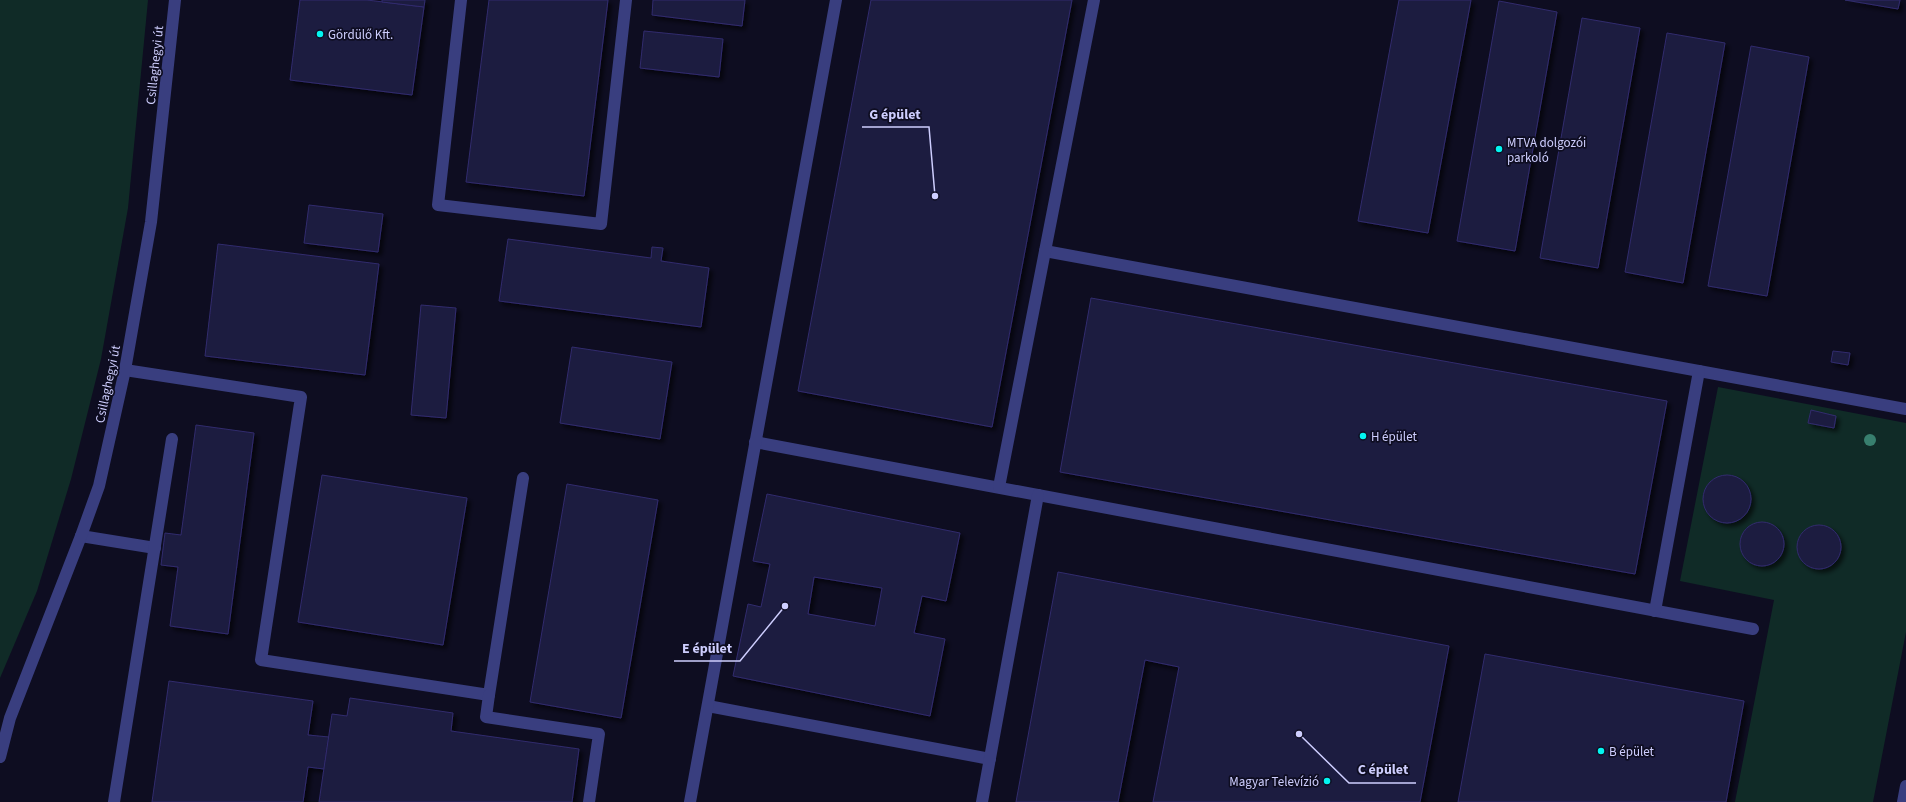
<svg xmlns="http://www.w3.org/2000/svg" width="1906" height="802" font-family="'Source Sans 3',sans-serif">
  <defs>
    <filter id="shadow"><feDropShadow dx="3.5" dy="3.5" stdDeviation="2" flood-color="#0009"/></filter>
  </defs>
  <rect width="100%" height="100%" fill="#0e0d21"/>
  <g fill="#102b27">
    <polygon points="0,0 148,0 128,208 101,359 71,479 37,591 0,678"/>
    <polygon points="1718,387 1906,423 1906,632 1873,802 1735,802 1774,600 1680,581"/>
  </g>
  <g fill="#1d1a41" stroke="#312c6d" fill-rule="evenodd" filter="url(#shadow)">
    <polygon points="300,0 367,0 424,7 412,95 290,80"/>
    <polygon points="382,0 425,0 424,7 382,2"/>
    <polygon points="489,0 608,0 584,196 466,182"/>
    <polygon points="653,0 745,0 742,26 652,15"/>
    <polygon points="871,0 1072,0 992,427 798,391"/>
    <polygon points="1399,0 1471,0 1428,233 1358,221"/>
    <polygon points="1845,0 1900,0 1898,9"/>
    <polygon points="1499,1 1557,12 1515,251 1457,241"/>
    <polygon points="1582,18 1640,28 1598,268 1540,258"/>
    <polygon points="644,31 723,39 719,77 640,68"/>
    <polygon points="1667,33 1725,43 1683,283 1625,272"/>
    <polygon points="1751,46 1809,57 1767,296 1708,286"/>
    <polygon points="309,205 383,214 378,252 304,243"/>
    <polygon points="508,239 651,258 652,247 663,248 661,261 709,268 701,327 499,301"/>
    <polygon points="218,244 379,264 365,375 205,356"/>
    <polygon points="1091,298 1667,401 1635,574 1060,472"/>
    <polygon points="421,305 456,308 446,418 411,415"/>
    <polygon points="572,347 672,362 660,439 560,423"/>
    <polygon points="1833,351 1850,353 1848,365 1831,362"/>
    <polygon points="1811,410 1836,416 1834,428 1808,423"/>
    <polygon points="196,425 254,433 228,634 170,626 178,567 161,565 165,533 181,535"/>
    <polygon points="322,475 467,498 443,645 298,622"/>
    <circle cx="1727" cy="499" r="24"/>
    <polygon points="567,484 658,500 621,718 530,702"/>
    <path d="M 767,494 L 960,533 L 946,601 L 922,596 L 914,633 L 945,639 L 930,716 L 733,676 L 748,604 L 761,607 L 770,564 L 753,561 ZM 814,577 L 882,588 L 875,626 L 808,614 Z"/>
    <circle cx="1762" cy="544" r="22"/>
    <circle cx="1819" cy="547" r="22"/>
    <polygon points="1058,572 1449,646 1420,802 1153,802 1179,667 1145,660 1118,802 1016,802"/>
    <polygon points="1485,654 1744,701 1726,802 1458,802"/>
    <polygon points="169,681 313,701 308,735 329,737 324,769 308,767 303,802 152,802"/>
    <polygon points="350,698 453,713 451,731 579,749 572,802 319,802 332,714 347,716"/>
  </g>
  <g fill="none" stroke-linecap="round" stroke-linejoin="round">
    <g stroke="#393e7f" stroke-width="12">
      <polyline points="461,0 438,205 601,224 626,0"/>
      <polyline points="1045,251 1906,409"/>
      <polyline points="125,370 301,397 261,660 489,695 523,478"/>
      <polyline points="755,442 1753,629"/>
      <polyline points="999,487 1094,0"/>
      <polyline points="81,536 155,548"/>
      <polyline points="1655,611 1699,371"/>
      <polyline points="489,695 486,717 599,734 589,802"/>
      <polyline points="708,706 990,759"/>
      <polyline points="0,757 10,718 81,536 99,486 125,370 151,222 175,0"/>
      <polyline points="114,802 172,439"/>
      <polyline points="690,802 836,0"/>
      <polyline points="982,802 1038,495"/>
      <polyline points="1903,802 1906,786"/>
    </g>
  </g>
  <circle fill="#387f6e" cx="1870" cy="440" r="6"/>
  <g fill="#03f5f1" stroke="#0e0d21" stroke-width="1.5">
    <circle cx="320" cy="34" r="4"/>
    <circle cx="1499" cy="149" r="4"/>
    <circle cx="1363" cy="436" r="4"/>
    <circle cx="1601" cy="751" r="4"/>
    <circle cx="1327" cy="781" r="4"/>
  </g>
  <g text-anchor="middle" stroke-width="3.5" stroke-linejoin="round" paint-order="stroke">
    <g font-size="13" fill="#cecefe" stroke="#0e0d21" text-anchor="start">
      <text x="328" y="39">Gördülő Kft.</text>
      <text x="1507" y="147">MTVA dolgozói<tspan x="1507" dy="15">parkoló</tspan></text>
      <text x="1371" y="441">H épület</text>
      <text x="1609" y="756">B épület</text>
      <text x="1319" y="786" text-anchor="end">Magyar Televízió</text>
    </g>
    <g font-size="13" fill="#cecefe" stroke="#0e0d21">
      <text transform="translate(154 65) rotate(-84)" y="5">Csillaghegyi út</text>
      <text transform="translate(107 384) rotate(-78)" y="5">Csillaghegyi út</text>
    </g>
  </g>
  <path fill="none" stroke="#cecefe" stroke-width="1.5" d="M935 196L929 127H862M785 606L740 661H674M1299 734L1349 783H1416"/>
  <g fill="#cecefe" stroke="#0e0d21" stroke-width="1.5">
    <circle cx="935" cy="196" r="4"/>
    <circle cx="785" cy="606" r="4"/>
    <circle cx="1299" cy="734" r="4"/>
  </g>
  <g font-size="14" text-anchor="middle" font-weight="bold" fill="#cecefe" stroke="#0e0d21" stroke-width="3.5" stroke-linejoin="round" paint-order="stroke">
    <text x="895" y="119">G épület</text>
    <text x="707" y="653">E épület</text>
    <text x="1383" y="774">C épület</text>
  </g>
</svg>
